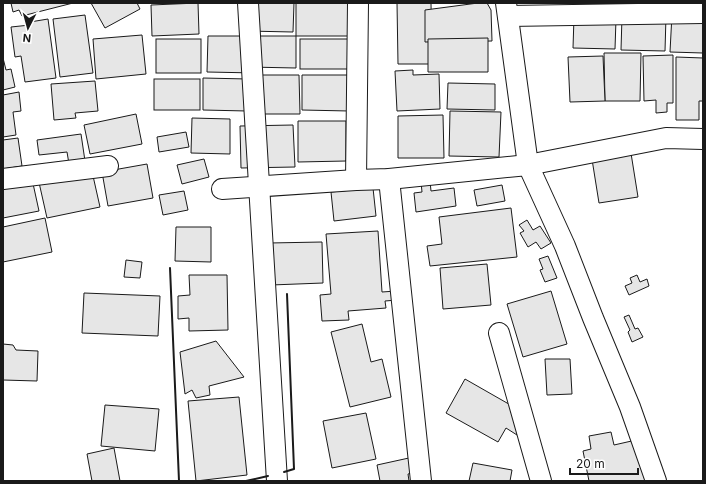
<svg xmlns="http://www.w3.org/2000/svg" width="706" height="484" font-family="Inter,sans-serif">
  <rect width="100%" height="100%" fill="#fff"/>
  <g fill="#e6e6e6" stroke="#1a1a1a">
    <polygon points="11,3 73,3 22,16 19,10 13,12"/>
    <polygon points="91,3 137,3 140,9 105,28"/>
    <polygon points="198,3 199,34 152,36 151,5"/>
    <polygon points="247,3 294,3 293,32 246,31"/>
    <rect x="296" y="3" width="54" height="33"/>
    <polygon points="397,3 431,3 432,64 398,64"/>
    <polygon points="478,3 487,3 491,10 492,41 425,42 425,10"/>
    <polygon points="672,14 703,16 703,53 670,52"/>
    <polygon points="85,15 93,73 60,77 53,19"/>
    <polygon points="622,16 666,16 665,51 621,50"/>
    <polygon points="574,17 616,19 615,49 573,48"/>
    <polygon points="48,19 56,78 25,82 21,56 15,57 11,27 30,25 30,22"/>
    <polygon points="142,35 146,74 96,79 93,39"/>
    <polygon points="208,36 256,36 256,73 207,72"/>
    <polygon points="247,36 296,36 296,68 247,67"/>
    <polygon points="488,38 488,72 428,72 428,39"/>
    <rect x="156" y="39" width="45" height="34"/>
    <rect x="300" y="39" width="49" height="30"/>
    <polygon points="604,53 641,53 640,101 605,101"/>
    <polygon points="673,55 673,103 667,103 667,112 656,113 656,100 644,101 643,56"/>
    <polygon points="603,56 605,101 570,102 568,57"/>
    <polygon points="676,57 703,58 703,101 699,101 699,120 676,120"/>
    <polygon points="3,58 6,70 11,69 15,87 3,90"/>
    <polygon points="413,70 413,75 439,74 440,109 397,111 395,71"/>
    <polygon points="253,75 299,75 300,114 254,114"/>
    <polygon points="302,75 349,75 349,111 302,110"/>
    <polygon points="203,78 248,79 247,111 203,110"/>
    <rect x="154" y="79" width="46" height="31"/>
    <polygon points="95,81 98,111 75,113 76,118 54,120 51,84"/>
    <polygon points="448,83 495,84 495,110 447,109"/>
    <polygon points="19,92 21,111 13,112 16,135 3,137 3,95"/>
    <polygon points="450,111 501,112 499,157 449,156"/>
    <polygon points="136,114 142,144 90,154 84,125"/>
    <polygon points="443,115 444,158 398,158 398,116"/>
    <polygon points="192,118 230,119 230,154 191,153"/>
    <polygon points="298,121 346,121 346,161 298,162"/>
    <polygon points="293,125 295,167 241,168 240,126"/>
    <polygon points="186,132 189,147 159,152 157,137"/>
    <polygon points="81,134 85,161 69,164 67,152 39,155 37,140"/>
    <polygon points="18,138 22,166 3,169 3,140"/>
    <polygon points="630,147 638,197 599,203 591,153"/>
    <polygon points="204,159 209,177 182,184 177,165"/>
    <polygon points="147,164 153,198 108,206 102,172"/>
    <polygon points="91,167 100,207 47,218 38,178"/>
    <polygon points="32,179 39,211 3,218 3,185"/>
    <polygon points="430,181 431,191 454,188 456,206 416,212 414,193 422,192 421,182"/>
    <polygon points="502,185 505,201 477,206 474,190"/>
    <polygon points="373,188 376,216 334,221 331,192"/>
    <polygon points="184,191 188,210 163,215 159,195"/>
    <polygon points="511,208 517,257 430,266 427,246 442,244 439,217"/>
    <polygon points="45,218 52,252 3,262 3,227"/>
    <polygon points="527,220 533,230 540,226 551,243 541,249 536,242 528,247 520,233 524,231 519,225"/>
    <polygon points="176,227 211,227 211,262 175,261"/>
    <polygon points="378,231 382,292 396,291 397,300 385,301 386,308 348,311 349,320 322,321 320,295 331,294 326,234"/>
    <polygon points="322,242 323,283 271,285 269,243"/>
    <polygon points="548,256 557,278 545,282 540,270 543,269 539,259"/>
    <polygon points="126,260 142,262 140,278 124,277"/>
    <polygon points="487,264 491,305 443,309 440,268"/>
    <polygon points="189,275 227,275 228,330 189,331 189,318 178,319 178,296 190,295"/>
    <polygon points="637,275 640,282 647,279 649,286 629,295 625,286 632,283 630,278"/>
    <polygon points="551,291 567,344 523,357 507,304"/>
    <polygon points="84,293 160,296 158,336 82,333"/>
    <polygon points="629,315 635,329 638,328 643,337 632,342 628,332 630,330 624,317"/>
    <polygon points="362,324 371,362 382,359 391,397 350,407 331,332"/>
    <polygon points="216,341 244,377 209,386 210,395 196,398 192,390 185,394 180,352"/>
    <polygon points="3,344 13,345 16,350 38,351 37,381 3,380"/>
    <polygon points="545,359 570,359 572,394 547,395"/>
    <polygon points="465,379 514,407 511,413 525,421 517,435 506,428 498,442 446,413"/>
    <polygon points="239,397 247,475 196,481 188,401"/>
    <polygon points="105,405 159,409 155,451 101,446"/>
    <polygon points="366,413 376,459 332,468 323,421"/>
    <polygon points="611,432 614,445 636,440 645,481 589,481 583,451 591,449 589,436"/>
    <polygon points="114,448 120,481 92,481 87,454"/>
    <polygon points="418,456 421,471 408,474 409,481 380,481 377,465"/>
    <polygon points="473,463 512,470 510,481 469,481"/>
  </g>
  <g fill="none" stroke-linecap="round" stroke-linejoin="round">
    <g stroke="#1a1a1a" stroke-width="22">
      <g id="minor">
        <polyline points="248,3 277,481"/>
        <polyline points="506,3 528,165 565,246 593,318 630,407 656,481"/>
        <polyline points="508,16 703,13"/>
        <polyline points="3,179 108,166"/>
        <polyline points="389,179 421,481"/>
        <polyline points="356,180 358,3"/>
        <polyline points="222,189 356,180 389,179 528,165 666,138 703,139"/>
        <polyline points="499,333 541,481"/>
      </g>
    </g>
    <use href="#minor" stroke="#fff" stroke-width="20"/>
    <g stroke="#1a1a1a" stroke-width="2">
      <polyline points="170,268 179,481"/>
      <polyline points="284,472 294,469 287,294"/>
      <polyline points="246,481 268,476"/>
    </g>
  </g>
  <rect width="706" height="484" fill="none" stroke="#1a1a1a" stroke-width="8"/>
  <g transform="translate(28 28) rotate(186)" stroke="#ffffff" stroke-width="3" paint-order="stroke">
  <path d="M0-3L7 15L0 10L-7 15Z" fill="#1a1a1a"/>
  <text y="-6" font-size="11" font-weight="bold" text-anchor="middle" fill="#1a1a1a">N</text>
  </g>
  <path d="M570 468v6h68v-6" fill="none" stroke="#1a1a1a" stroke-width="2"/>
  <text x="576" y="468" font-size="12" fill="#1a1a1a" stroke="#ffffff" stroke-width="3" paint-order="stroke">20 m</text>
</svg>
